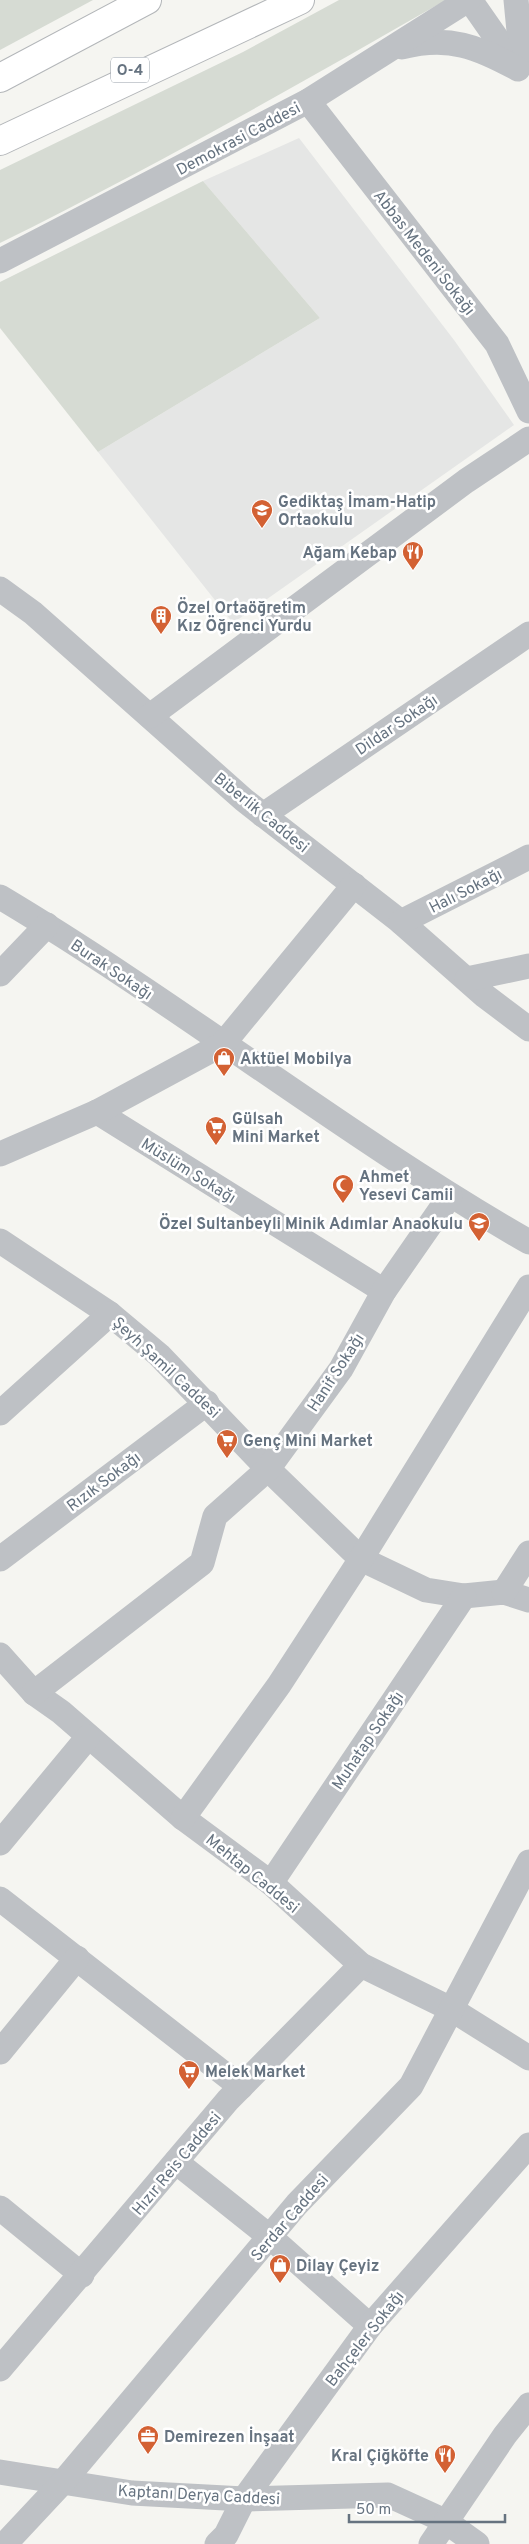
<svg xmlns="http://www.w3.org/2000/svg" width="529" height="2544" font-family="Overpass,sans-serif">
  <rect width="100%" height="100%" fill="#f5f5f1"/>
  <polygon fill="#e5e6e5" points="299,138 454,340 514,425 233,623 98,452 320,318 203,181"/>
  <g fill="#d6dbd3">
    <polygon points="0,0 93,0 0,50"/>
    <path d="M 339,0 L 446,0 C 299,84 152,168 0,243 L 0,170 L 243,52 Z"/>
    <polygon points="203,181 320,318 98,452 0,328 0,282"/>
  </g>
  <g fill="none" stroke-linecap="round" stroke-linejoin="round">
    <g stroke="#b3b6b9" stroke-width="30">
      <g id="highway">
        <polyline points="0,78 147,0"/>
        <polyline points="0,141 300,0"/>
      </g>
    </g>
    <g stroke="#bec1c5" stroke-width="25">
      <polyline points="470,0 514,63"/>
      <polyline points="516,0 519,31 528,58"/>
      <path d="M 402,47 C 449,35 478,47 518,69"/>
      <polyline points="308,101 497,344 529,411"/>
      <polyline points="0,261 308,101 468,0"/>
      <polyline points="0,589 33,613 244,800 401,922 485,996 529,1029"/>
      <polyline points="150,716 466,481 529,439"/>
      <polyline points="263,815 529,634"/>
      <path d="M 0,897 C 181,1005 346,1137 529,1242"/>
      <polyline points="401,922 529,857"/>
      <polyline points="0,974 47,925"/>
      <polyline points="467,979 529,966"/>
      <polyline points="97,1112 384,1291"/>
      <polyline points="0,1154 97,1112 223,1044 354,885"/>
      <polyline points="0,1241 110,1314 159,1355 268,1469 361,1559 426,1590 464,1596 504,1592 529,1600"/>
      <polyline points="0,1413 110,1314"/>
      <polyline points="0,1559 207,1403"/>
      <polyline points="504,1592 529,1553"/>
      <polyline points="0,1655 34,1693 61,1712 183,1818 271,1883 361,1965 451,2009 529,2058"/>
      <polyline points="34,1693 202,1563 215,1516 268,1469 341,1369 384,1291 450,1196"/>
      <polyline points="183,1818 279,1685 361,1559 529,1287"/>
      <polyline points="0,1843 88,1737"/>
      <polyline points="271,1883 464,1596"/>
      <polyline points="0,1899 241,2087"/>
      <polyline points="0,2052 77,1958"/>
      <polyline points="176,2162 270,2237 370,2326"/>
      <polyline points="0,2208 82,2275"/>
      <polyline points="0,2369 228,2100 361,1965"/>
      <polyline points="0,2472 132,2493 244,2499 388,2495 445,2521 477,2544"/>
      <polyline points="5,2544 63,2482 297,2204 411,2086 529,1862"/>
      <polyline points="217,2544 226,2535 244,2499 370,2326 529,2145"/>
      <polyline points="431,2544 505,2435 529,2405"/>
    </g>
    <use href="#highway" stroke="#fff" stroke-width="28"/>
  </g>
  <defs>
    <g id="school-pin" transform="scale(1.125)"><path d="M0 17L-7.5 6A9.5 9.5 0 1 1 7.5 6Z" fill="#d36133" stroke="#fff"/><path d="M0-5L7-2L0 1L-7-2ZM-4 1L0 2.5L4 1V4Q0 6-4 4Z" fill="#fff"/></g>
    <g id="restaurant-pin" transform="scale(1.125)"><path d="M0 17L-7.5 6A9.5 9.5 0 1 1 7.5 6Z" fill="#d36133" stroke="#fff"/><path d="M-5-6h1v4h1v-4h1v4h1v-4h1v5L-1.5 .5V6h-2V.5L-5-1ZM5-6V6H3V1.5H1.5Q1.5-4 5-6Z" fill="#fff"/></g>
    <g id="building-pin" transform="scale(1.125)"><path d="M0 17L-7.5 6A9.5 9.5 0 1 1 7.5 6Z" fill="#d36133" stroke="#fff"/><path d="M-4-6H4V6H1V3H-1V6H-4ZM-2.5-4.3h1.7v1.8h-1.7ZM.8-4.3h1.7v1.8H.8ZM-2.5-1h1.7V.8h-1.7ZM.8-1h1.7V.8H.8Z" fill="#fff"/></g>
    <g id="shop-pin" transform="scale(1.125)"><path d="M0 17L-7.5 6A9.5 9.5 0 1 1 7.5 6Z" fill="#d36133" stroke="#fff"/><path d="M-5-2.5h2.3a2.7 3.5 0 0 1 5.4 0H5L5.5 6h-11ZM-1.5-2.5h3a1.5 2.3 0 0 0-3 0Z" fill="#fff"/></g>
    <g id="supermarket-pin" transform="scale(1.125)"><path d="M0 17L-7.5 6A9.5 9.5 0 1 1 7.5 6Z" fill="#d36133" stroke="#fff"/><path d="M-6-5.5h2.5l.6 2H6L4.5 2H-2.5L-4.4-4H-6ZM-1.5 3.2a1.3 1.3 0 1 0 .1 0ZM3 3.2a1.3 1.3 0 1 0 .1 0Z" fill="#fff"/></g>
    <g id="mosque-pin" transform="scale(1.125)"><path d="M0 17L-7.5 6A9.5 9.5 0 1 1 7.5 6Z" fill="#d36133" stroke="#fff"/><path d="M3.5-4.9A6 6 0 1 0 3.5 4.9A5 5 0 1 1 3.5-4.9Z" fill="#fff"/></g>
    <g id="office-pin" transform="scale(1.125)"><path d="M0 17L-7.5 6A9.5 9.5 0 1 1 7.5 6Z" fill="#d36133" stroke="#fff"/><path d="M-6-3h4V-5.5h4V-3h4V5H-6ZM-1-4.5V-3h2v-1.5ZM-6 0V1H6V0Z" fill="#fff"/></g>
  </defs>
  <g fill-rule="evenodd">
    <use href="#school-pin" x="262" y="510"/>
    <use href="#restaurant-pin" x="413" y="552"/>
    <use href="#building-pin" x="161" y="616"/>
    <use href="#shop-pin" x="224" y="1058"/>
    <use href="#supermarket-pin" x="216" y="1127"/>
    <use href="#mosque-pin" x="343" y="1185"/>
    <use href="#school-pin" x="479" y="1223"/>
    <use href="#supermarket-pin" x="227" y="1440"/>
    <use href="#supermarket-pin" x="189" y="2071"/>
    <use href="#shop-pin" x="280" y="2265"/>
    <use href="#office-pin" x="148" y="2436"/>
    <use href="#restaurant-pin" x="445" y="2455"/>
  </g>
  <g text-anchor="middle" stroke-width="5" stroke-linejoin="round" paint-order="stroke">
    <rect fill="#fff" stroke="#949da6" stroke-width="1" x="111" y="57.5" width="38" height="25" rx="4"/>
    <g font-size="15" font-weight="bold" fill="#667380">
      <text x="130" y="75">O-4</text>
    </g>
    <g font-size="16" fill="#667380" stroke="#fff">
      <text transform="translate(238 138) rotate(-28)" y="6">Demokrasi Caddesi</text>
      <text transform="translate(425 252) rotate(52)" y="6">Abbas Medeni Sokağı</text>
      <text transform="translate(396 724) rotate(-34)" y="6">Dildar Sokağı</text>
      <text transform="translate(262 812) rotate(39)" y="6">Biberlik Caddesi</text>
      <text transform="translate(465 890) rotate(-27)" y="6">Halı Sokağı</text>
      <text transform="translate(112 969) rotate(34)" y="6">Burak Sokağı</text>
      <text transform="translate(189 1170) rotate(32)" y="6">Müslüm Sokağı</text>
      <text transform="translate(167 1367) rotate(43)" y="6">Şeyh Şamil Caddesi</text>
      <text transform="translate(335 1372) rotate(-57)" y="6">Hanif Sokağı</text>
      <text transform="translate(103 1481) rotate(-37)" y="6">Rızık Sokağı</text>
      <text transform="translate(367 1740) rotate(-56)" y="6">Muhatap Sokağı</text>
      <text transform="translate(253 1873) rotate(39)" y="6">Mehtap Caddesi</text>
      <text transform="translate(176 2163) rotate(-50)" y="6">Hızır Reis Caddesi</text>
      <text transform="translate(289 2217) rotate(-49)" y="6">Serdar Caddesi</text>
      <text transform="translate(364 2338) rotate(-52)" y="6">Bahçeler Sokağı</text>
      <text transform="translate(199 2494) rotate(3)" y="6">Kaptanı Derya Caddesi</text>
    </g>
    <g font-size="16" font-weight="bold" fill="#667380" stroke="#fff" text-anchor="start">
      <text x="278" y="507">Gediktaş İmam-Hatip<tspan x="278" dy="18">Ortaokulu</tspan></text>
      <text x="397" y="558" text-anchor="end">Ağam Kebap</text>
      <text x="177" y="613">Özel Ortaöğretim<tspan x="177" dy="18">Kız Öğrenci Yurdu</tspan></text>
      <text x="240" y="1064">Aktüel Mobilya</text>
      <text x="232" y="1124">Gülsah<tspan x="232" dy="18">Mini Market</tspan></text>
      <text x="359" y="1182">Ahmet<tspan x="359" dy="18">Yesevi Camii</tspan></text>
      <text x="463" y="1229" text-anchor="end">Özel Sultanbeyli Minik Adımlar Anaokulu</text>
      <text x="243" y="1446">Genç Mini Market</text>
      <text x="205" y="2077">Melek Market</text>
      <text x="296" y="2271">Dilay Çeyiz</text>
      <text x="164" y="2442">Demirezen İnşaat</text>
      <text x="429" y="2461" text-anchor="end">Kral Çiğköfte</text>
    </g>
  </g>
  <path d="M349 2514v8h156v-8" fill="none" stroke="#667380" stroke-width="2.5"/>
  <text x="356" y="2514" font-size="15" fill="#667380" stroke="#ffffff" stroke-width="4" paint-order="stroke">50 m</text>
</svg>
